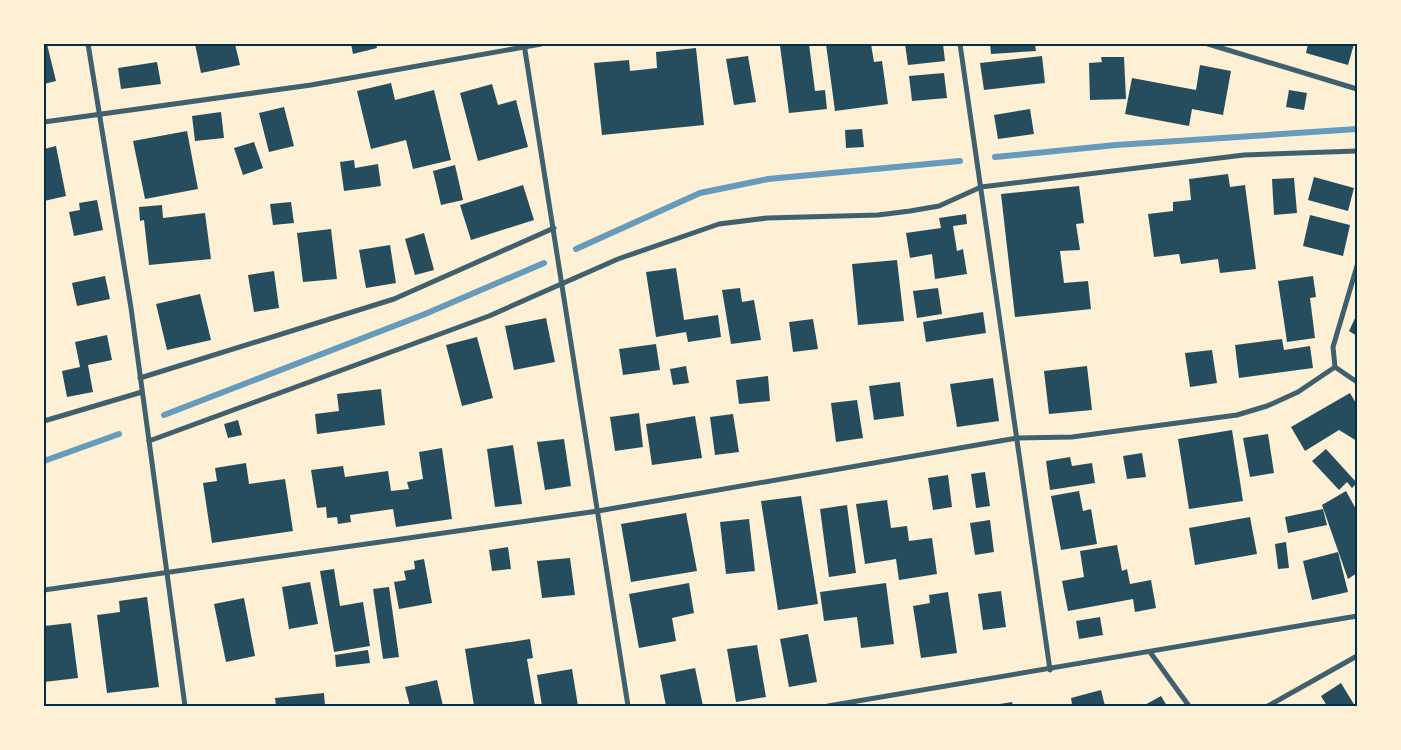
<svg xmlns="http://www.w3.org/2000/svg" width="1401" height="750" font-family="Poppins,sans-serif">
  <rect width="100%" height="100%" fill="#fdf0d5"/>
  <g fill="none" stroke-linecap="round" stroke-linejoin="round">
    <g stroke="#669bbc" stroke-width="6">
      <polyline points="995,157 1116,145 1357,129"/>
      <polyline points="576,249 700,193 768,179 960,161"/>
      <polyline points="164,415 425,314 544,263"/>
      <polyline points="44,461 119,434"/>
    </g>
  </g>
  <g fill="#264d5e">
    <polygon points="44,44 47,44 56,81 44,84"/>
    <polygon points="195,44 235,44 240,65 201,73"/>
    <polygon points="351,44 376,44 377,48 353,54"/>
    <polygon points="809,44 815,91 825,90 827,109 789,113 780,46"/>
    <polygon points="826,44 871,44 874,62 882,61 888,104 835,111"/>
    <polygon points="905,44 943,44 945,61 908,65"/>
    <polygon points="990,44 1035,44 1036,51 991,54"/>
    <polygon points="1308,44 1354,44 1348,65 1306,53"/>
    <polygon points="696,48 704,125 602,135 594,63 629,60 630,71 657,68 656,52"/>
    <polygon points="748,56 756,102 734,105 726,59"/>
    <polygon points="1042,56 1045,83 984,90 980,63"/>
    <polygon points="1101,57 1124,57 1126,99 1090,100 1089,63 1102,62"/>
    <polygon points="157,62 161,84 121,89 118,68"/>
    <polygon points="1200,65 1231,71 1223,115 1192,109 1189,126 1125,114 1132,78 1196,90"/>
    <polygon points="944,73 947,98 912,101 909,76"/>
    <polygon points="391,83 395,100 434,90 451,160 413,169 406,140 371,149 357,91"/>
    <polygon points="492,84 498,105 516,100 528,147 478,161 460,93"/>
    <polygon points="1289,90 1307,93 1304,110 1286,107"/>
    <polygon points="284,107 294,146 269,152 259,113"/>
    <polygon points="1030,109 1034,134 998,139 994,115"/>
    <polygon points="221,112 224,138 195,141 192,116"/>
    <polygon points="862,129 864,147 846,148 845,130"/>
    <polygon points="187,131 198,189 145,199 133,141"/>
    <polygon points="254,142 263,168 243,175 234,148"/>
    <polygon points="56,146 66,196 44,201 44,149"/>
    <polygon points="354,160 355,168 378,164 381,186 344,191 340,162"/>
    <polygon points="455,165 463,200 441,205 433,171"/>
    <polygon points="1228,174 1230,187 1245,185 1256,269 1220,273 1218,259 1181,264 1179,254 1154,257 1148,214 1173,211 1173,202 1191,200 1189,179"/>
    <polygon points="1314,177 1354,188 1348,211 1308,200"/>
    <polygon points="1294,178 1297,213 1274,215 1272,179"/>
    <polygon points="523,185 534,220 471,240 460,205"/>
    <polygon points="1079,186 1084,223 1076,224 1080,250 1060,251 1064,283 1088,281 1091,309 1015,317 1001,194"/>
    <polygon points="97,200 103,230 74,236 69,212 80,210 79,203"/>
    <polygon points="291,202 294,223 273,225 270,204"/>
    <polygon points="162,205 163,218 205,213 211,259 149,265 144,220 140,221 139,207"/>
    <polygon points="966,214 967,224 953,226 957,251 963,249 967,274 935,279 932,254 910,258 906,233 941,228 939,218"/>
    <polygon points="1310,215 1350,225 1343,256 1303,246"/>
    <polygon points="331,229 337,279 303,282 297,233"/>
    <polygon points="424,233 434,270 415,275 405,239"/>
    <polygon points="390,245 396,283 366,288 359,250"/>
    <polygon points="897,260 904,321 858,325 852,264"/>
    <polygon points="676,268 684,320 718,315 721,337 688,342 686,332 656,337 646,272"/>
    <polygon points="274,271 279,308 254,312 248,275"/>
    <polygon points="105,276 110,299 77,306 72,283"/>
    <polygon points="1313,276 1316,297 1310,298 1315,338 1287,342 1278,281"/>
    <polygon points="740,288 742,302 754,300 761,340 731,344 722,290"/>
    <polygon points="938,288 942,314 917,318 913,291"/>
    <polygon points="200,294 211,340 167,350 156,304"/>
    <polygon points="983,312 986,333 926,342 923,322"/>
    <polygon points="1357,314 1357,336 1349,331"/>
    <polygon points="546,318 555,362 514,370 505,326"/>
    <polygon points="813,319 818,349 793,352 789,322"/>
    <polygon points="107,335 112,360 88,365 93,392 67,397 62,371 80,367 75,342"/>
    <polygon points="477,337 493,398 462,406 446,345"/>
    <polygon points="1282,339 1284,350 1310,346 1313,368 1239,378 1235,345"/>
    <polygon points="656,344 660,370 623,375 619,349"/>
    <polygon points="1212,350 1217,383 1190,387 1185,353"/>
    <polygon points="686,366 689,383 673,385 670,369"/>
    <polygon points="1087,366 1092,410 1049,414 1044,371"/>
    <polygon points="768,376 770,401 739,404 736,380"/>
    <polygon points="993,378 999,421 957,427 950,384"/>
    <polygon points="900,382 904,416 874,420 869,386"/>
    <polygon points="381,389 385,425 317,434 315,414 339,411 337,394"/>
    <polygon points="1350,393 1357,405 1357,441 1339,430 1305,451 1291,427"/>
    <polygon points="857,400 863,438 836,442 831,403"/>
    <polygon points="639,413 643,447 615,451 610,417"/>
    <polygon points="733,414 739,452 715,455 710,417"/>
    <polygon points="695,416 702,458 652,465 646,424"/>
    <polygon points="238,420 242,435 228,438 224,424"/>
    <polygon points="1232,430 1243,501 1189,509 1178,439"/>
    <polygon points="1268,434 1274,473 1250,477 1243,438"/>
    <polygon points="564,439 571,486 545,490 537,442"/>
    <polygon points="513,445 522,504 495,507 487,449"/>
    <polygon points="442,448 452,519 396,527 393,509 350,515 351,522 338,524 337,517 327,518 326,507 317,508 311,470 343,466 345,477 388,471 391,491 409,489 407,482 423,479 419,452"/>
    <polygon points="1326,449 1357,483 1352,488 1347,482 1339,490 1312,461"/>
    <polygon points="1142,453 1146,477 1127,479 1123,456"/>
    <polygon points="1070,457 1072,466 1092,463 1095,483 1050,490 1046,461"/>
    <polygon points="246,463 249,484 285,479 293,531 212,543 203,483 217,481 215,468"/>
    <polygon points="985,472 990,506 976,508 971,474"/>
    <polygon points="948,475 952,507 933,510 928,478"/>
    <polygon points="1079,491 1083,511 1091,509 1097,544 1061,550 1051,496"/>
    <polygon points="1346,491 1357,511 1357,573 1348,579 1322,505"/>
    <polygon points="801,496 818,604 778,610 761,501"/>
    <polygon points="887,500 891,528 907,526 909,541 932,538 937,574 899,580 896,559 865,564 856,504"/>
    <polygon points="847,505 856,573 829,577 820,509"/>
    <polygon points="1323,509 1327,525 1288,533 1285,517"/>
    <polygon points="686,513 697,571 631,582 621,524"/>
    <polygon points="1250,517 1257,554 1195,565 1189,528"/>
    <polygon points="749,519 755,571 726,574 720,522"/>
    <polygon points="990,520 994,552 975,555 970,523"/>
    <polygon points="1286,542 1289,568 1278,569 1275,544"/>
    <polygon points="1117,545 1122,571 1127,569 1130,584 1151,580 1156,608 1135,612 1133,599 1068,611 1062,581 1084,577 1080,551"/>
    <polygon points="508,547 511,569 492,571 489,550"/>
    <polygon points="1338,552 1348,592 1312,600 1303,561"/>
    <polygon points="570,558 575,595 542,598 537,561"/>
    <polygon points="424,559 432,603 399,609 394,582 406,580 404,571 415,569 414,561"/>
    <polygon points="334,569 340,606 363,602 370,646 334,652 320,571"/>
    <polygon points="310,582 318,624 289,629 282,587"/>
    <polygon points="689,583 694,613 672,618 676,641 639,648 629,594"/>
    <polygon points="886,583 894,644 861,648 857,617 824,621 820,592"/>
    <polygon points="389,587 399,657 383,659 373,589"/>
    <polygon points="1001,591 1006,627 983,630 978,594"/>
    <polygon points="948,592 957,653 921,658 913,606 930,603 929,595"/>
    <polygon points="147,597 159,687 107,693 97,615 120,612 119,601"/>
    <polygon points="244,598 255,656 226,662 214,604"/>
    <polygon points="1100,617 1103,635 1079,639 1076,621"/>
    <polygon points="71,623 78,678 44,682 44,626"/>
    <polygon points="808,634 817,682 789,687 780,639"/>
    <polygon points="530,639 533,658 527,659 535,706 474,706 465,649"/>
    <polygon points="757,645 766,697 736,702 727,649"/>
    <polygon points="368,650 370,663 336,667 335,655"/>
    <polygon points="695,668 703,706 666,706 660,675"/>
    <polygon points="572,669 578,706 542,706 537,675"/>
    <polygon points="437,680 443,706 410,706 405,687"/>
    <polygon points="1341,683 1355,706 1327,706 1321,696"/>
    <polygon points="1101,690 1105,706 1066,706 1072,704 1071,698"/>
    <polygon points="324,693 325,706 276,706 275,698"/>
    <polygon points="1161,696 1167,706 1143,706"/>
    <polygon points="1012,702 1013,706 994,706 994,705"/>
  </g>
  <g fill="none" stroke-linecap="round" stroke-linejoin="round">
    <g stroke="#3f606c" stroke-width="5">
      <polyline points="88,44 131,308 185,706"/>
      <polyline points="524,44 628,706"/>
      <polyline points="960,44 1050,670"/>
      <polyline points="1208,44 1357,89"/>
      <polyline points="44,122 311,85 541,44"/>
      <polyline points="1357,266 1333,347 1335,367 1357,382"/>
      <polyline points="140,378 394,299 554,228"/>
      <polyline points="44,421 142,392"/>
      <polyline points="149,441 489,316 618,259 719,224 767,218 878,215 910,211 939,206 981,187 1244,155 1357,151"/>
      <polyline points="44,590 598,511 1017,438 1072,437 1237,415 1267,406 1298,392 1335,367"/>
      <polyline points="1150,652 1189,706"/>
      <polyline points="828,706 1357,616"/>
      <polyline points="1268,706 1357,656"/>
    </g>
  </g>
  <rect width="1401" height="750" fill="none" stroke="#fdf0d5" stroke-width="90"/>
  <rect x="45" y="45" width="1311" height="660" fill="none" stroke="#003049" stroke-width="2"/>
</svg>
